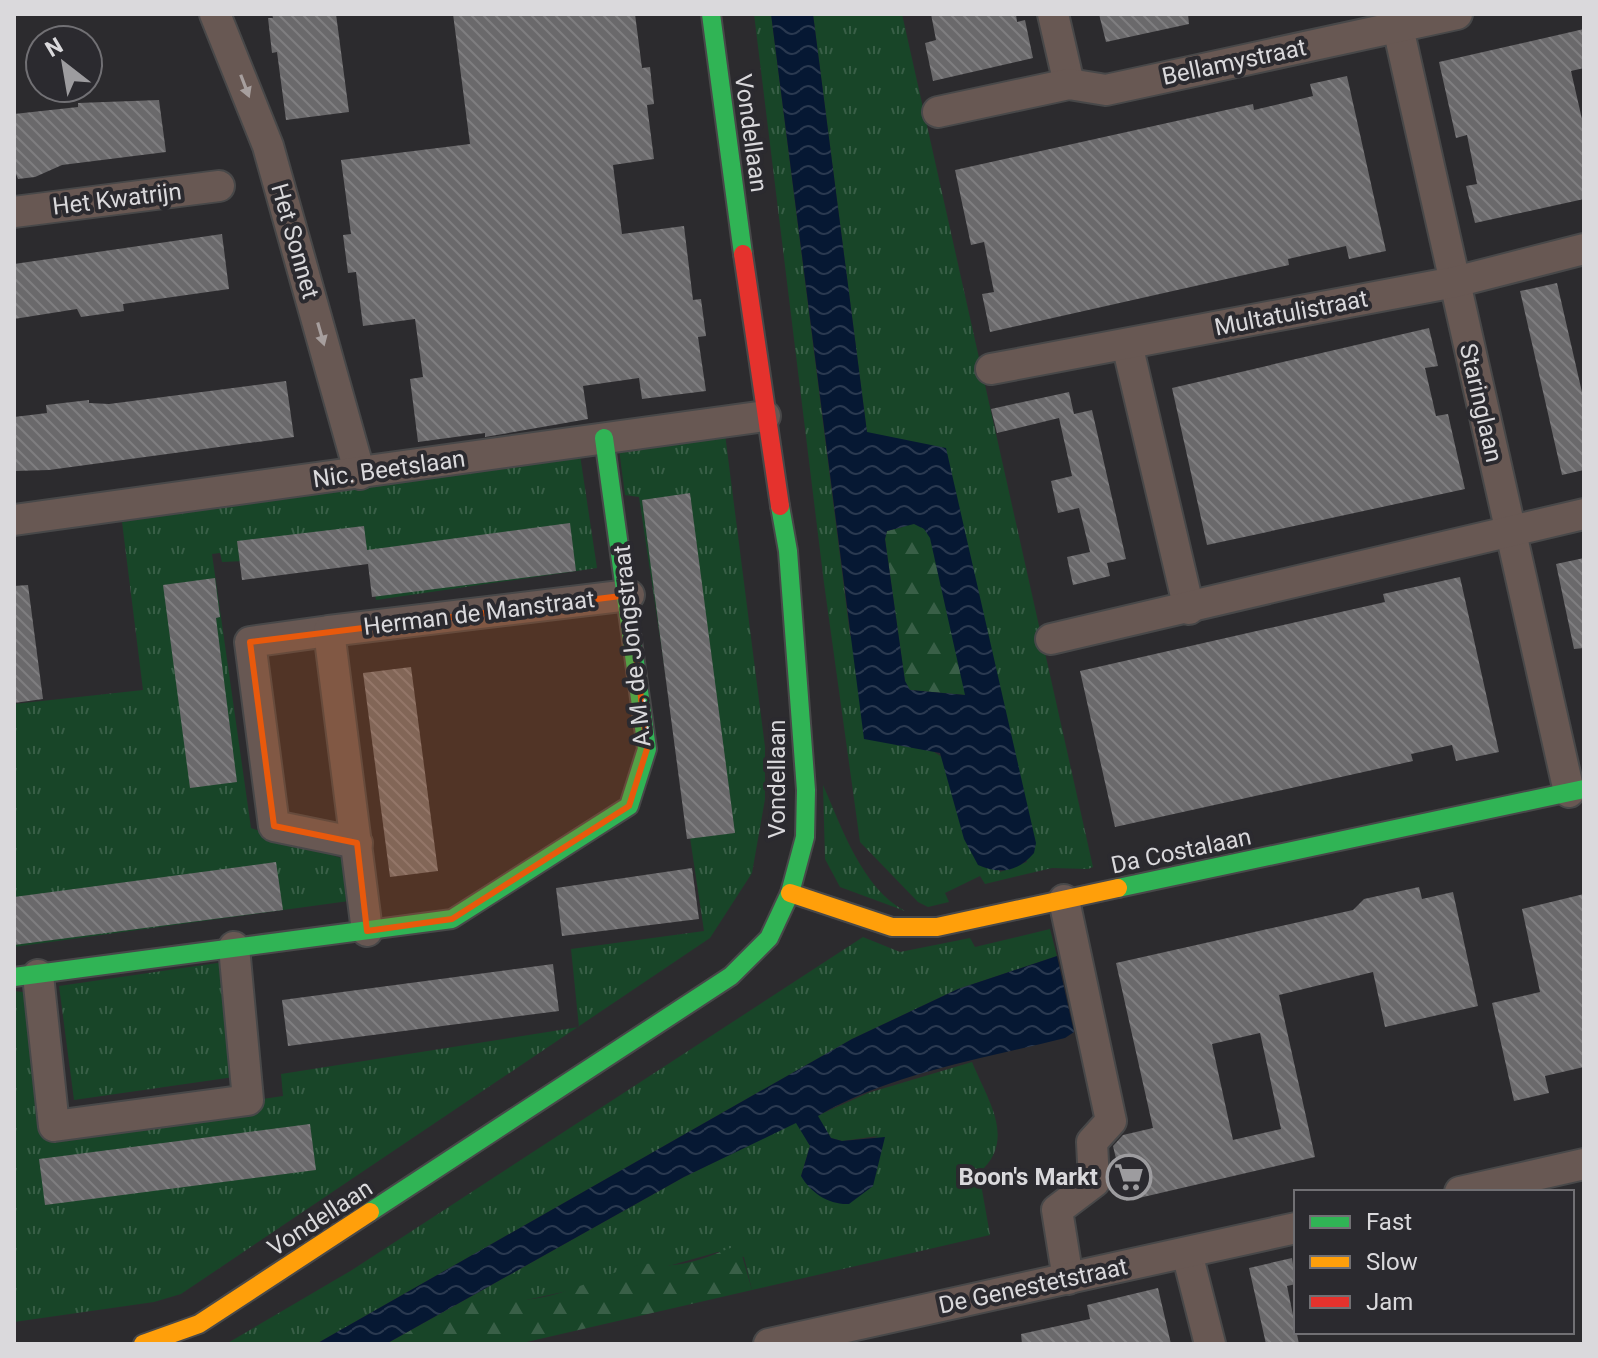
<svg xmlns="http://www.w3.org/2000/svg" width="1598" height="1358" font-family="Roboto,sans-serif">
  <defs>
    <pattern id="grass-tufts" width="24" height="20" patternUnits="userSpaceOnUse" patternTransform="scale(2)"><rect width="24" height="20" fill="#184528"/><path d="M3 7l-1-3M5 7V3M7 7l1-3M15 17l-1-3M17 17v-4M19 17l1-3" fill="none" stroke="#395f47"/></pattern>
    <pattern id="forest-firs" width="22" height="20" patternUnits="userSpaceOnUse" patternTransform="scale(2)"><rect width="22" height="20" fill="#184528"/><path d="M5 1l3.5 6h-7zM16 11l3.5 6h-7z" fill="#395f47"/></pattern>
    <pattern id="water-waves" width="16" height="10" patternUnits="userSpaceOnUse" patternTransform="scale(2)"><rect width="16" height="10" fill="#061833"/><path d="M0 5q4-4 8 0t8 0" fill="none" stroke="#2a3950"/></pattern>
    <pattern id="building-back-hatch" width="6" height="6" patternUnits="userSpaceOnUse" patternTransform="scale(2)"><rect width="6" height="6" fill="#6a696b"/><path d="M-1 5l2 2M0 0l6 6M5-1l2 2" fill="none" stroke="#7f7e80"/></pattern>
  </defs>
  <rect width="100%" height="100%" fill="#2c2b2e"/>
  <g fill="url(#grass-tufts)">
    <polygon points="754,14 771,14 850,635 931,750 945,759 1000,872 1027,862 867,433 813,14 902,14 1093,867 1088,869 1052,868 985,884 980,876 945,893 949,902 928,907 918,902 860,842 824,583"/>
    <polygon points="725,434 765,747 765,799 752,873 710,938 181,1294 154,1302 14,1322 14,991 23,992 42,1131 283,1096 281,1074 579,1027 571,949 704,931 639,497 625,495 619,449"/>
    <polygon points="580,455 597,568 376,600 369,556 222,562 220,553 212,554 251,828 344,859 349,901 14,947 14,704 143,690 122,522"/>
    <path d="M 823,785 C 842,828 862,888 905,911 L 840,887 L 825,859 Z"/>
    <polygon points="1050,929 1057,956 958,989 852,1039 316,1344 226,1344 352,1270 863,937 900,952 970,938 975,947"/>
    <polygon points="224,962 241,1076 74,1100 59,986"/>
    <path d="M 972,1062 C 988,1101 1017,1140 979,1173 L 990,1235 L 752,1290 L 744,1257 L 718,1252 L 672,1265 L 639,1265 L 577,1289 L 517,1302 L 499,1301 L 479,1292 L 684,1177 L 797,1122 L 810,1146 L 801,1176 L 878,1136 L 842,1141 L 831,1138 L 817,1116 L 868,1093 Z"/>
  </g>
  <g fill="url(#forest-firs)">
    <polygon points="914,524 924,529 930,538 966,695 910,690 905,682 885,539 887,531"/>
    <path d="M 739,1245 L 752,1290 L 518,1344 L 386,1344 L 479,1292 C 534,1316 585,1280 638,1265 C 650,1262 662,1266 674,1265 C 697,1263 718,1252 739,1245 Z"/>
  </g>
  <g fill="url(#water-waves)" fill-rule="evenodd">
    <path d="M 771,14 L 813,14 L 867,432 L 946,448 L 1036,843 L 1034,853 C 1019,871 1000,875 978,865 L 964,839 L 940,753 L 864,739 ZM 914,524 L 924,529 L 930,538 L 965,695 L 910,690 L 905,681 L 885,539 L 887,531 Z"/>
    <path d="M 1057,956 L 1074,1032 L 1065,1038 C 983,1059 891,1073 818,1116 L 831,1138 L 842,1141 L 885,1137 L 873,1186 L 849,1204 C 829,1205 811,1193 801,1176 L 810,1146 L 796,1123 L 684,1177 L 386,1344 L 316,1344 L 852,1039 L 958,989 Z"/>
  </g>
  <g fill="url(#building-back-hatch)" fill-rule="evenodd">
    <polygon points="272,14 336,14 349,112 286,120 277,52 272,53 268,18 273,18"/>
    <polygon points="453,14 635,14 642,68 650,67 654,104 647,105 654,159 613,165 622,234 684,226 693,300 701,299 706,336 698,337 706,391 642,399 639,378 583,386 588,419 485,437 485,433 418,442 410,379 423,377 415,319 363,326 356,272 348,273 343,235 351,234 341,160 470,144"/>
    <polygon points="931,14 1016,14 1017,22 1025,20 1033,58 933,81 925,43 936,40"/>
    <polygon points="1099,14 1188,14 1189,24 1106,42"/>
    <polygon points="1584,29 1584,68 1571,71 1584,128 1584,199 1475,223 1466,186 1477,184 1467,135 1456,138 1439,62"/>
    <polygon points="1347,76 1386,251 1349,259 1346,246 1288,259 1289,265 990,332 982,294 994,292 984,242 971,245 955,170 1253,104 1254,110 1313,96 1310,84"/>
    <polygon points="159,100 166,152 62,165 35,177 18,179 14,169 14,114 78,107 78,103"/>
    <polygon points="222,234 229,289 123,304 124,311 81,317 77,309 14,319 14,264"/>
    <polygon points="1557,283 1584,401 1584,470 1562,475 1520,291"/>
    <polygon points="1429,328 1438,366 1425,368 1436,416 1448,414 1465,489 1207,545 1172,388"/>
    <polygon points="286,381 294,437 49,470 14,471 14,417 47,413 46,405 89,400 89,403 109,404"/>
    <polygon points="1069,392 1074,414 1092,410 1126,559 1107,563 1110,576 1073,585 1067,557 1090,552 1079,508 1058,513 1051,481 1072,476 1059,418 997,433 991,409"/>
    <polygon points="690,493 735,833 687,839 642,500"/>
    <polygon points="570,523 576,571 372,597 368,564 242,580 237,541 364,526 367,550"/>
    <polygon points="1584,558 1584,648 1574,649 1556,564"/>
    <polygon points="1460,577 1499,752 1456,761 1452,745 1411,754 1413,761 1115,827 1080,671 1385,602 1383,594"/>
    <polygon points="215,578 220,617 216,618 237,782 190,788 163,585"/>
    <polygon points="28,585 43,699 14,703 14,586"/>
    <polygon points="411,667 438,871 390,877 363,673"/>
    <polygon points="276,862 283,910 14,945 14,897"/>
    <polygon points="692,868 699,919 562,936 556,888"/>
    <path d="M 1419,887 L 1422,899 L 1453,892 L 1478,1006 L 1385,1027 L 1373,972 L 1279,995 L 1315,1157 L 1126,1201 L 1113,1146 L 1123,1135 L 1153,1128 L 1116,963 L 1353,910 L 1364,899 ZM 1260,1033 L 1281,1129 L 1233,1140 L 1212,1044 Z"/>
    <polygon points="1584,894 1584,1067 1545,1076 1549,1093 1514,1101 1492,1003 1540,992 1522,909"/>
    <polygon points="553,964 559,1011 288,1046 282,1000"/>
    <polygon points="310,1124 316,1170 45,1205 39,1159"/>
    <polygon points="1292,1258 1296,1284 1287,1286 1299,1344 1266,1344 1249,1268"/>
    <polygon points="1158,1288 1171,1344 1022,1344 1021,1334 1090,1319 1087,1305"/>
  </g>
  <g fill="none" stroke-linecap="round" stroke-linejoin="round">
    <g stroke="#484849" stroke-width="34">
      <g id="street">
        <polyline points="215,14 268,146 360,474"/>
        <polyline points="1053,14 1069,84"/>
        <polyline points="1395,14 1569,792"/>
        <polyline points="938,112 1069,84 1106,90 1457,14"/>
        <polyline points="14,212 219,186"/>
        <polyline points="1127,344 1189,609"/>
        <polyline points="991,369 1455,282 1584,249"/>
        <polyline points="14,520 765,416"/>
        <polyline points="329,631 250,642 274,826 357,843"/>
        <polyline points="1051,639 1584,514"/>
        <polyline points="1064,900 1111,1121 1092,1142 1094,1182 1057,1210 1068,1279"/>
        <polyline points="367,931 329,631 629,595"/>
        <polyline points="38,975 54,1126 248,1100 234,947"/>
        <polyline points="1460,1192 1584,1164"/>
        <polyline points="1187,1253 1210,1344"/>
        <polyline points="769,1344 1296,1228"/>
      </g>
    </g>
    <g stroke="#484849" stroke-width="22">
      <g id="fast">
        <polyline points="711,14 743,254"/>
        <polyline points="1118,888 1584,789"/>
        <polyline points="14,977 452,919 629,806 647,749 604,438"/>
        <polyline points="370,1212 731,976 769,938 790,893 805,837 806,790 788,551 780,506"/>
      </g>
    </g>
    <g stroke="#484849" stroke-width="22">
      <g id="slow">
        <polyline points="790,893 892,927 937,927 1118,888"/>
        <polyline points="143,1344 199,1324 370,1212"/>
      </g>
    </g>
    <g stroke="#484849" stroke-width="22">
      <polyline id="jam" points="743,254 780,506"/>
    </g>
    <use href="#street" stroke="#685853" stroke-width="30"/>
    <use href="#fast" stroke="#30b455" stroke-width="18"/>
    <use href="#slow" stroke="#ff9f0a" stroke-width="18"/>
    <use href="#jam" stroke="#e5322d" stroke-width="18"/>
  </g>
  <defs><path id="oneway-solid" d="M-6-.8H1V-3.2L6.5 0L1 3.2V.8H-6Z" transform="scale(2)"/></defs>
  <g fill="#a79f9e">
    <use href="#oneway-solid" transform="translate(245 86) rotate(69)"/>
    <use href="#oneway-solid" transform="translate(321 334) rotate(74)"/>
  </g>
  <path fill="#e8590c" fill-opacity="0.2" stroke="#e8590c" stroke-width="6" stroke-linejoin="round" d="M 629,595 L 647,749 L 629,806 L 452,919 L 367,931 L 357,843 L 274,826 L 250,642 Z"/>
  <defs>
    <g id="supermarket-ring" transform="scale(2.3)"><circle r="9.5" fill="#2b2a2f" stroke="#9d9c9f" stroke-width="1.5"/><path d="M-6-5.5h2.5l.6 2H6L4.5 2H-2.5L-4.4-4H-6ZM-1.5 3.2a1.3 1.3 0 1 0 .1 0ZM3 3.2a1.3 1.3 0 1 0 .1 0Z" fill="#9d9c9f"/></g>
  </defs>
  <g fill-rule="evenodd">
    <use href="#supermarket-ring" x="1129" y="1177"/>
  </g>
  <g text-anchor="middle" stroke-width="8" stroke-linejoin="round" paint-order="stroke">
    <g font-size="24" fill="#dad9dc" stroke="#2b2a2f">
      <text transform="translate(1234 62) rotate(-12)" y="8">Bellamystraat</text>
      <text transform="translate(751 133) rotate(82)" y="8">Vondellaan</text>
      <text transform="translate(117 199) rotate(-7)" y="8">Het Kwatrijn</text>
      <text transform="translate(295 241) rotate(74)" y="8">Het Sonnet</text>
      <text transform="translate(1291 313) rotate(-11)" y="8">Multatulistraat</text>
      <text transform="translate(1481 403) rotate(77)" y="8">Staringlaan</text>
      <text transform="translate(389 469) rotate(-8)" y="8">Nic. Beetslaan</text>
      <text transform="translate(479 613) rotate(-7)" y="8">Herman de Manstraat</text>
      <text transform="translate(632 646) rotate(-96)" y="8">A.M. de Jongstraat</text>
      <text transform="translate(777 779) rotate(-90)" y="8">Vondellaan</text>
      <text transform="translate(1181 851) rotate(-12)" y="8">Da Costalaan</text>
      <text transform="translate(320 1218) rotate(-33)" y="8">Vondellaan</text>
      <text transform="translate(1033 1286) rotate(-12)" y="8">De Genestetstraat</text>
    </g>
    <g font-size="24" font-weight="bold" fill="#dad9dc" stroke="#2b2a2f" text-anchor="end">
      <text x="1098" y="1185">Boon's Markt</text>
    </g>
  </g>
  <rect width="1598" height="1358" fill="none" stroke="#dad9dc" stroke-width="32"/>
  <rect x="1294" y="1190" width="280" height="144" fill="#2b2a2f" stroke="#717074" stroke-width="2"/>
  <rect x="1310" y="1216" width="40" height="12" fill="#30b455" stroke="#717074" stroke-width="2"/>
  <text x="1366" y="1230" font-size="24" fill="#dad9dc">Fast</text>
  <rect x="1310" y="1256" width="40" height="12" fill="#ff9f0a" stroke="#717074" stroke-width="2"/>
  <text x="1366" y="1270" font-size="24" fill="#dad9dc">Slow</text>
  <rect x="1310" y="1296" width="40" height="12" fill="#e5322d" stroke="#717074" stroke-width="2"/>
  <text x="1366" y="1310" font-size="24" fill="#dad9dc">Jam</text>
  <g transform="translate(64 64) rotate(329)"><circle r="38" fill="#2b2a2f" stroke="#717074" stroke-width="2"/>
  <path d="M0-6L14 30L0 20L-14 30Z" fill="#9d9c9f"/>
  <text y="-12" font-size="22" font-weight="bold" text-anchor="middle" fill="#dad9dc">N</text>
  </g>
</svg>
